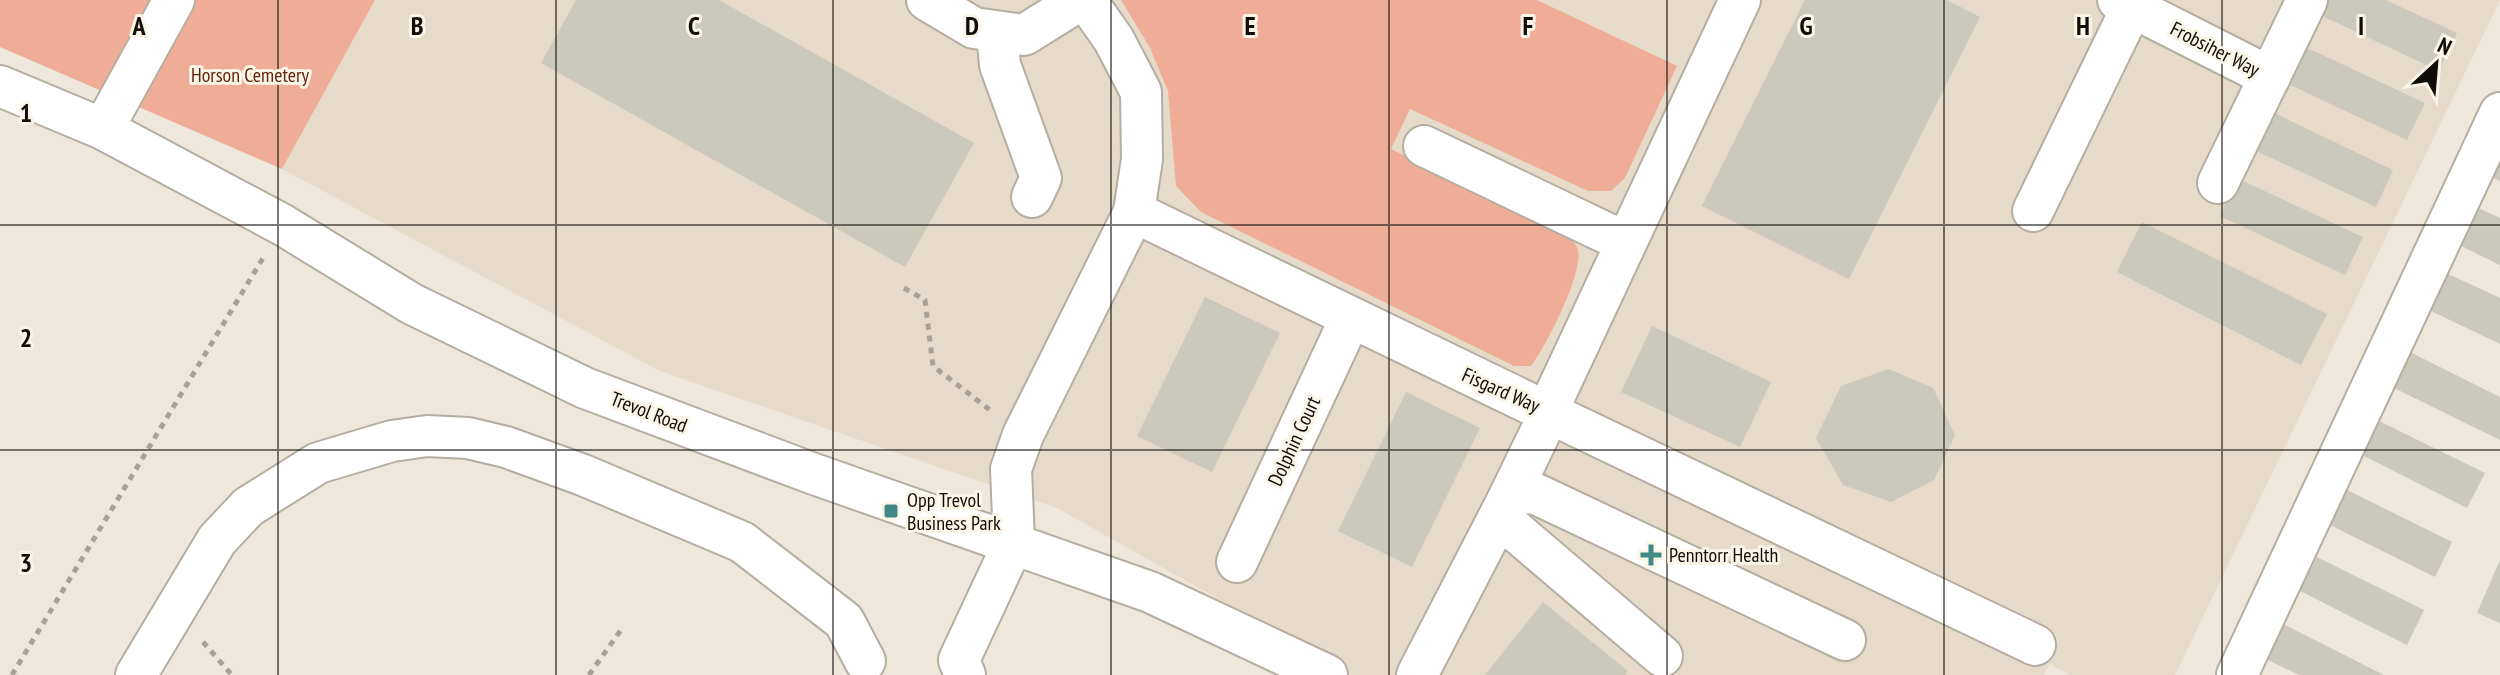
<svg xmlns="http://www.w3.org/2000/svg" width="2500" height="675" font-family="'PT Sans Narrow',sans-serif">
  <rect width="100%" height="100%" fill="#eee7db"/>
  <polygon fill="#e6dbc8" points="375,0 2500,0 2175,675 2070,675 2050,664 2044,675 1353,675 1057,508 660,371 282,169"/>
  <g fill="#efad98">
    <polygon points="0,0 375,0 282,169 0,47"/>
    <path d="M 1121,0 L 1537,0 L 1677,66 L 1625,178 L 1611,191 L 1588,191 L 1410,109 L 1391,149 L 1567,234 C 1570,238 1576,244 1578,249 C 1584,272 1546,347 1531,366 L 1514,366 L 1201,212 L 1176,186 L 1168,91 L 1150,48 Z"/>
  </g>
  <g fill="#cac9bc">
    <polygon points="576,0 719,0 974,143 905,267 541,63"/>
    <polygon points="1805,0 1947,0 1980,17 1849,279 1702,206"/>
    <polygon points="2319,0 2386,0 2457,33 2439,71 2314,12"/>
    <polygon points="2299,44 2425,103 2407,140 2282,81"/>
    <polygon points="2268,110 2393,170 2376,207 2250,148"/>
    <polygon points="2500,152 2500,181 2489,176"/>
    <polygon points="2237,178 2363,237 2345,275 2220,216"/>
    <polygon points="2476,207 2500,218 2500,265 2459,245"/>
    <polygon points="2142,222 2327,314 2301,365 2117,272"/>
    <polygon points="2446,273 2500,298 2500,344 2429,310"/>
    <polygon points="1205,297 1280,333 1212,472 1137,436"/>
    <polygon points="1652,326 1771,382 1740,447 1621,392"/>
    <polygon points="2410,352 2500,397 2500,440 2392,387"/>
    <polygon points="1889,369 1933,388 1955,435 1934,480 1891,502 1843,485 1816,438 1841,386"/>
    <polygon points="1406,392 1480,428 1412,567 1338,531"/>
    <polygon points="2377,420 2485,473 2467,508 2360,454"/>
    <polygon points="2345,489 2452,542 2435,577 2328,524"/>
    <polygon points="2317,557 2424,610 2407,645 2300,591"/>
    <polygon points="2500,560 2500,623 2477,613"/>
    <polygon points="1543,602 1628,671 1625,675 1485,675"/>
    <polygon points="2283,624 2384,675 2299,675 2266,659"/>
  </g>
  <g fill="none" stroke-linecap="round" stroke-linejoin="round">
    <g stroke="#b4aea2" stroke-width="44">
      <g id="minor">
        <polyline points="927,0 974,28 1024,35 1080,0"/>
        <polyline points="2118,0 2270,77"/>
        <polyline points="997,32 1000,65 1041,178 1032,197"/>
        <polyline points="0,86 103,129 283,225 412,304 585,388 814,474 1150,592 1327,675"/>
        <polyline points="103,129 174,0"/>
        <polyline points="1424,146 1625,242"/>
        <polyline points="2218,183 2307,0"/>
        <polyline points="2033,211 2132,7"/>
        <polyline points="1134,212 1547,412 1740,0"/>
        <polyline points="1547,412 2035,645"/>
        <polyline points="1507,501 1539,435"/>
        <polyline points="1499,517 1662,656"/>
        <polyline points="1237,562 1350,319"/>
        <polyline points="136,675 217,540 248,507 318,463 392,441 427,436 468,438 506,447 583,475 742,542 844,621 865,661"/>
        <polyline points="965,675 959,660 1014,542 1011,469 1023,435 1134,212 1142,159 1141,92 1114,40 1086,0"/>
        <polyline points="1417,675 1507,501 1520,494 1534,493 1845,640"/>
        <polyline points="2237,675 2500,113"/>
      </g>
    </g>
    <g stroke="#a7a197" stroke-width="5" stroke-dasharray="6 6" stroke-linecap="butt">
      <polyline points="904,288 925,300 933,366 990,410"/>
      <polyline points="203,642 232,675"/>
      <polyline points="12,675 263,258"/>
      <polyline points="589,675 623,627"/>
    </g>
    <use href="#minor" stroke="#fff" stroke-width="40"/>
  </g>
  <path fill="none" stroke="#100d09" stroke-width="2" stroke-opacity="0.55" d="M 278,0 L 278,675M 556,0 L 556,675M 833,0 L 833,675M 1111,0 L 1111,675M 1389,0 L 1389,675M 1667,0 L 1667,675M 1944,0 L 1944,675M 2222,0 L 2222,675M 0,225 L 2500,225M 0,450 L 2500,450"/>
  <g fill="#408885" stroke="#fbf5e8" stroke-width="3">
    <rect x="883" y="503" width="16" height="16" rx="4"/>
    <path d="M1647 543h8v8h8v8h-8v8h-8v-8h-8v-8h8z"/>
  </g>
  <g text-anchor="middle" stroke-width="6" stroke-linejoin="round" paint-order="stroke">
    <g font-size="20" fill="#100d09" stroke="#fbf5e8">
      <text transform="translate(2215 49) rotate(27)" y="7">Frobsiher Way</text>
      <text transform="translate(1501 390) rotate(24)" y="7">Fisgard Way</text>
      <text transform="translate(649 412) rotate(21)" y="7">Trevol Road</text>
      <text transform="translate(1294 441) rotate(-65)" y="7">Dolphin Court</text>
    </g>
    <g font-size="20" fill="#65240c" stroke="#fbf5e8">
      <text x="250" y="82">Horson Cemetery</text>
    </g>
    <g font-size="20" fill="#100d09" stroke="#fbf5e8" text-anchor="start">
      <text x="907" y="507">Opp Trevol<tspan x="907" dy="23">Business Park</tspan></text>
      <text x="1669" y="562">Penntorr Health</text>
    </g>
  </g>
  <g font-size="26" text-anchor="middle" font-weight="bold" fill="#100d09" stroke="#fbf5e8" stroke-width="6" stroke-linejoin="round" paint-order="stroke">
    <text x="139" y="35">A</text>
    <text x="417" y="35">B</text>
    <text x="694" y="35">C</text>
    <text x="972" y="35">D</text>
    <text x="1250" y="35">E</text>
    <text x="1528" y="35">F</text>
    <text x="1806" y="35">G</text>
    <text x="2083" y="35">H</text>
    <text x="2361" y="35">I</text>
    <text x="26" y="122">1</text>
    <text x="26" y="347">2</text>
    <text x="26" y="572">3</text>
  </g>
  <g transform="translate(2436 64) rotate(26)" stroke="#fbf5e8" stroke-width="6" paint-order="stroke">
  <path d="M0-6L14 30L0 20L-14 30Z" fill="#100d09"/>
  <text y="-12" font-size="22" font-weight="bold" text-anchor="middle" fill="#100d09">N</text>
  </g>
</svg>
